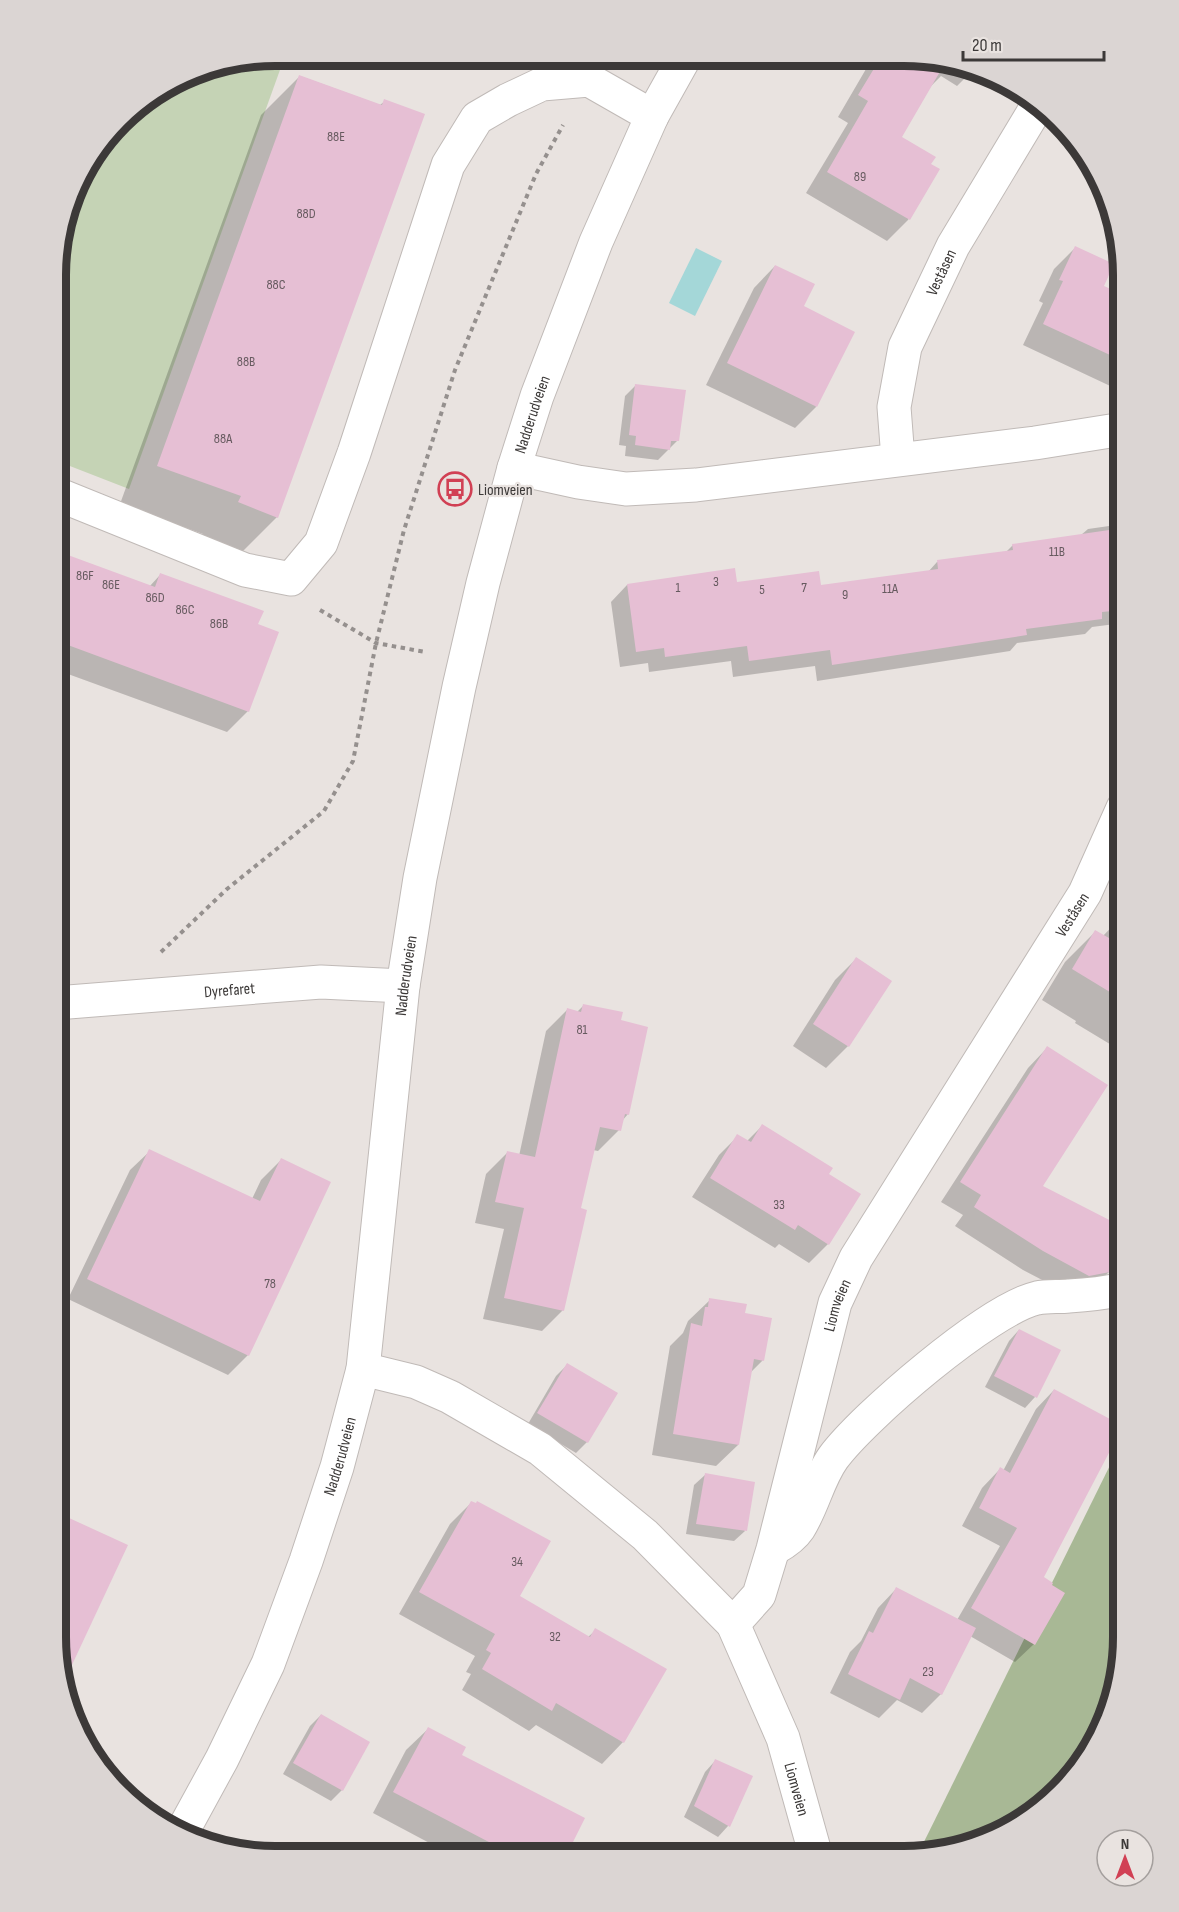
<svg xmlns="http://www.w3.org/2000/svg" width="1179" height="1912" font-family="'Sofia Sans Condensed',sans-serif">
  <rect width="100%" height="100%" fill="#e9e3e0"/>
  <polygon fill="#c5d3b5" points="275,56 285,56 129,489 57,461 57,247 78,178 130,110 192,72"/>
  <polygon fill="#a8b895" points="1123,1439 1123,1651 1112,1708 1078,1770 1038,1811 987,1840 918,1854"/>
  <polygon fill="#a4d7d8" points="696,248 722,261 695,316 669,303"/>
  <g fill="#0003">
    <polygon points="873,57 933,57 970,73 957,86 941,76 928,89 900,138 929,165 938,170 908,220 887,241 806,193 848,123 838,117"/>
    <polygon points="300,76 380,105 385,101 277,517 239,555 201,540 203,534 120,504 261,115"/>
    <polygon points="1075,248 1102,287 1123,297 1123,392 1023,345 1043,303 1039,301 1054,269"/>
    <polygon points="775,266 816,407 795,428 706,385 754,288"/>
    <polygon points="636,385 677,441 658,460 625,456 626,446 619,445 625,396"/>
    <polygon points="1123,524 1123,623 1092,627 1085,634 1017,643 1010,651 817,681 815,666 733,677 731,661 649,672 648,663 620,667 611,602 627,585 736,583 820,587 928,572 937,562 1005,553 1013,545 1081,535 1088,529"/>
    <polygon points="57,553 149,587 160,575 257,625 248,711 227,732 57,670"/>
    <polygon points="1123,915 1123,1052 1075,1023 1076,1021 1042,1000 1065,962 1096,931 1103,936"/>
    <polygon points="856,959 890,981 848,1046 826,1068 793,1046 835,980"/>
    <polygon points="584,1005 619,1021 628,1114 622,1121 619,1130 598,1151 593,1150 579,1209 563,1310 542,1331 483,1319 504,1229 475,1223 486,1174 507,1153 519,1156 546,1031 567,1010 577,1012"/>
    <polygon points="1047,1048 1040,1186 1123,1228 1123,1244 1109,1272 1089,1291 1069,1294 1023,1270 955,1226 963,1215 941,1202 1028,1068"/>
    <polygon points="762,1126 827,1175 828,1244 809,1263 779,1244 775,1248 692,1197 719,1155 738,1136 747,1141"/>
    <polygon points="150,1151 252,1199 261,1180 281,1160 248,1355 228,1375 68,1299 130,1170"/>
    <polygon points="710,1300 743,1314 763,1360 750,1373 738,1445 716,1466 652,1455 670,1346 683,1333 688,1321"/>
    <polygon points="1019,1330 1035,1397 1025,1408 985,1387 1009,1341"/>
    <polygon points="567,1365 587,1442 576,1453 528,1424 556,1376"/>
    <polygon points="1054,1390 1034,1644 1015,1662 970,1636 941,1694 922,1713 897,1700 879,1718 830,1693 850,1652 861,1641 878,1608 896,1589 957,1620 1000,1546 962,1526 982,1488 1000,1469 1003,1471 1036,1409"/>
    <polygon points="705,1475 745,1531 734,1541 686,1534 694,1485"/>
    <polygon points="56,1498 69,1504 63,1516 61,1665 56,1637"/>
    <polygon points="472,1502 518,1597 588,1637 596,1630 623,1742 602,1764 536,1725 529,1731 462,1690 471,1674 466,1672 475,1656 399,1614 450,1524"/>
    <polygon points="321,1715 342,1790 331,1801 283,1774 310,1726"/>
    <polygon points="428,1729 564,1856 452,1855 373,1813 406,1750"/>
    <polygon points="715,1761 751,1777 728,1826 718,1837 684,1817 705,1772"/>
    <polygon points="114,1775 133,1787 129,1794"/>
  </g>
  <g fill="#e6bfd4">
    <polygon points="881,57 933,57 945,63 902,137 936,157 931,164 940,169 910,220 827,172 868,101 858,95"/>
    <polygon points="299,75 382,105 384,99 425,114 278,518 238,502 241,496 157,466"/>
    <polygon points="1075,246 1114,264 1104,286 1124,295 1123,361 1043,324 1063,281 1059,280"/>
    <polygon points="775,265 815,284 804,306 855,332 817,407 727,363"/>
    <polygon points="635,384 686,390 679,441 671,441 670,450 635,445 636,436 629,435"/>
    <polygon points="1123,528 1123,610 1102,612 1102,619 1026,629 1027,635 832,665 830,650 749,661 747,646 665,657 664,648 636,652 627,584 735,568 737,582 819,571 821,585 938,569 937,560 1013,550 1012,544"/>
    <polygon points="57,551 155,587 160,573 264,611 258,624 279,632 249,712 57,641"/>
    <polygon points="1095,930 1123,946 1123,1000 1072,969"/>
    <polygon points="856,957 892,981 849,1047 813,1024"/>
    <polygon points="583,1004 623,1012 621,1020 648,1027 629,1115 625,1114 621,1131 600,1127 581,1208 587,1210 564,1311 504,1298 524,1208 495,1202 507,1151 535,1157 567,1008 581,1012"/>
    <polygon points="1047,1046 1108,1085 1043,1186 1123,1227 1123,1247 1110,1272 1089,1276 1043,1251 974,1207 981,1195 960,1182"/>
    <polygon points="762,1124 833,1168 829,1174 861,1194 829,1245 798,1225 795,1230 710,1178 737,1134 751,1142"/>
    <polygon points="149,1149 260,1201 281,1158 331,1182 249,1356 87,1279"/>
    <polygon points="709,1298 747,1304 745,1313 772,1318 764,1361 754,1359 739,1445 673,1434 691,1323 702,1326 705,1307 708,1307"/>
    <polygon points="1019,1329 1061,1350 1037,1398 994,1376"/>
    <polygon points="567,1363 618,1393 588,1443 537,1413"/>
    <polygon points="1054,1389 1123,1426 1044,1577 1053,1583 1052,1585 1065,1593 1035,1645 971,1608 1017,1528 979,1508 1000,1467 1010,1473"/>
    <polygon points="705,1473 755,1482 747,1531 696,1524"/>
    <polygon points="471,1501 476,1503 477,1501 551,1541 520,1596 590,1637 595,1628 667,1669 624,1743 556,1703 552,1711 482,1669 491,1653 486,1650 495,1634 419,1592"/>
    <polygon points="56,1512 128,1545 64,1682 56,1637"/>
    <polygon points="896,1587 976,1628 942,1695 910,1678 900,1700 848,1674 869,1631 873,1633"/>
    <polygon points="321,1714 370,1742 343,1791 293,1763"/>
    <polygon points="428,1727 466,1747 462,1755 585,1818 566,1856 514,1855 393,1792"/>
    <polygon points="715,1759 753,1776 730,1827 694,1806"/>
  </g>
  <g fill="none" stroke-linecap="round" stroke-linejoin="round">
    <g stroke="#c0bab7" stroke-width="35">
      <g id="minor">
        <path id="s1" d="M 898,459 L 894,407 L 905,347 L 953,246 L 1039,103"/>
        <polyline points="514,468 578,482 626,489 696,485 1035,443 1123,429"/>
        <polyline points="57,494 245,570 291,579 321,543 354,453 448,165 477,118 508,100 542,84 589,80 652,116"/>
        <path id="s2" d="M 56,1003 L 321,982 L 403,986"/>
        <path id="s3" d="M 363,1369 L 416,1382 L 450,1397 L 540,1449 L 645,1535 L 733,1624 L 783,1738 L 816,1856"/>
        <path d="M 775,1548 C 784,1543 793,1537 799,1528 C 813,1506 818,1479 833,1458 C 863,1417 989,1309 1037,1298 C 1047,1296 1058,1297 1069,1296 C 1087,1295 1105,1293 1123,1289"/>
        <path id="s4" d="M 733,1624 L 759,1595 L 773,1549 L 835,1303 L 856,1258 L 1085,893 L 1123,808"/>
      </g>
    </g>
    <g stroke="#c0bab7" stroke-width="35">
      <g id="major">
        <path id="s5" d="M 181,1834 L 222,1759 L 268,1664 L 306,1561 L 337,1467 L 363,1369 L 403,986 L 420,878 L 459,687 L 483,583 L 514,468 L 537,396 L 596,242 L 652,116 L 685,57"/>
      </g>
    </g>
    <g stroke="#95908e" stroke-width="4" stroke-dasharray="4.5 4.5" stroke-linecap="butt">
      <polyline points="320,610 376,643 425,652"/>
      <polyline points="161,952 227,889 324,811 353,761 376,643 404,530 455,370 536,174 563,125"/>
    </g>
    <use href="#minor" stroke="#fff" stroke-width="33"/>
    <use href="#major" stroke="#fff" stroke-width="33"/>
  </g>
  <defs>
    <g id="bus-ring" transform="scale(1.725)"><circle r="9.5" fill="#e9e3e0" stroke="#d14054" stroke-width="1.5"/><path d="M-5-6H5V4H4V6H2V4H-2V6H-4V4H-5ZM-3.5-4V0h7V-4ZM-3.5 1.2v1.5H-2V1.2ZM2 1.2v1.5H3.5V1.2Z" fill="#d14054"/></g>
  </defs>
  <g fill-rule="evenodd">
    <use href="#bus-ring" x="455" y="489"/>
  </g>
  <g text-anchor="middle" stroke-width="4.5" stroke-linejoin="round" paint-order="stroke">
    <g font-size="14" fill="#665a5f">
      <text x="336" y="141">88E</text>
      <text x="860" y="181">89</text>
      <text x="306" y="218">88D</text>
      <text x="276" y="289">88C</text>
      <text x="246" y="366">88B</text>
      <text x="223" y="443">88A</text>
      <text x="1057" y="556">11B</text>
      <text x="85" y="580">86F</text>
      <text x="716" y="586">3</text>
      <text x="111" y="589">86E</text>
      <text x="678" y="592">1</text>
      <text x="804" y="592">7</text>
      <text x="890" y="593">11A</text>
      <text x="762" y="594">5</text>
      <text x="845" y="599">9</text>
      <text x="155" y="602">86D</text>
      <text x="185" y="614">86C</text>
      <text x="219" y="628">86B</text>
      <text x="582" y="1034">81</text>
      <text x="779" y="1209">33</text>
      <text x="270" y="1288">78</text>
      <text x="517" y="1566">34</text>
      <text x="555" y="1641">32</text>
      <text x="928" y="1676">23</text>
    </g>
    <g font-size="16" fill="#3c3938" stroke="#e9e3e0">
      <text dy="6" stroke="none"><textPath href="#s1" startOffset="196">Veståsen</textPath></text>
      <text dy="6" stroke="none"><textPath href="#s5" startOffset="1473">Nadderudveien</textPath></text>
      <text dy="6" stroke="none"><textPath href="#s4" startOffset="796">Veståsen</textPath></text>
      <text dy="6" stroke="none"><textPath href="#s5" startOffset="897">Nadderudveien</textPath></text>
      <text dy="6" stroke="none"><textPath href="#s2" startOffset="174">Dyrefaret</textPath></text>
      <text dy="6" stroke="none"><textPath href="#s4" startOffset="339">Liomveien</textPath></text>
      <text dy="6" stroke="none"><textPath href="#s5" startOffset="411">Nadderudveien</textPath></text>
      <text dy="6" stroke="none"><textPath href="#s3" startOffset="634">Liomveien</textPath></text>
    </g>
    <g font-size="16" fill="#3c3938" stroke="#e9e3e0" text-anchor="start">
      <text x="478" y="495">Liomveien</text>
    </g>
  </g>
  <path d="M0 0H1179V1912H0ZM275 66H904A209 209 0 0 1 1113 275V1637A209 209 0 0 1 904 1846H275A209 209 0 0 1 66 1637V275A209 209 0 0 1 275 66Z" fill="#dbd5d3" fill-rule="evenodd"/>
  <path fill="none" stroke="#3c3938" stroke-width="8" d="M275 66H904A209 209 0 0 1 1113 275V1637A209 209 0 0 1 904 1846H275A209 209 0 0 1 66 1637V275A209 209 0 0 1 275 66Z"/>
  <g transform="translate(1125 1858)"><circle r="28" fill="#e9e3e0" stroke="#a49f9d" stroke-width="1.5"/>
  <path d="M0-4.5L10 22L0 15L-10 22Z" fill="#d14054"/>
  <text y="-9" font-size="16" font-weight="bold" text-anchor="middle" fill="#3c3938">N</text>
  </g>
  <path d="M963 51v9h141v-9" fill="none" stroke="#3c3938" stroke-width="3"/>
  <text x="972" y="51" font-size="18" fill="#3c3938" stroke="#e9e3e0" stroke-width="4.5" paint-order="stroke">20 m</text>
</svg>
